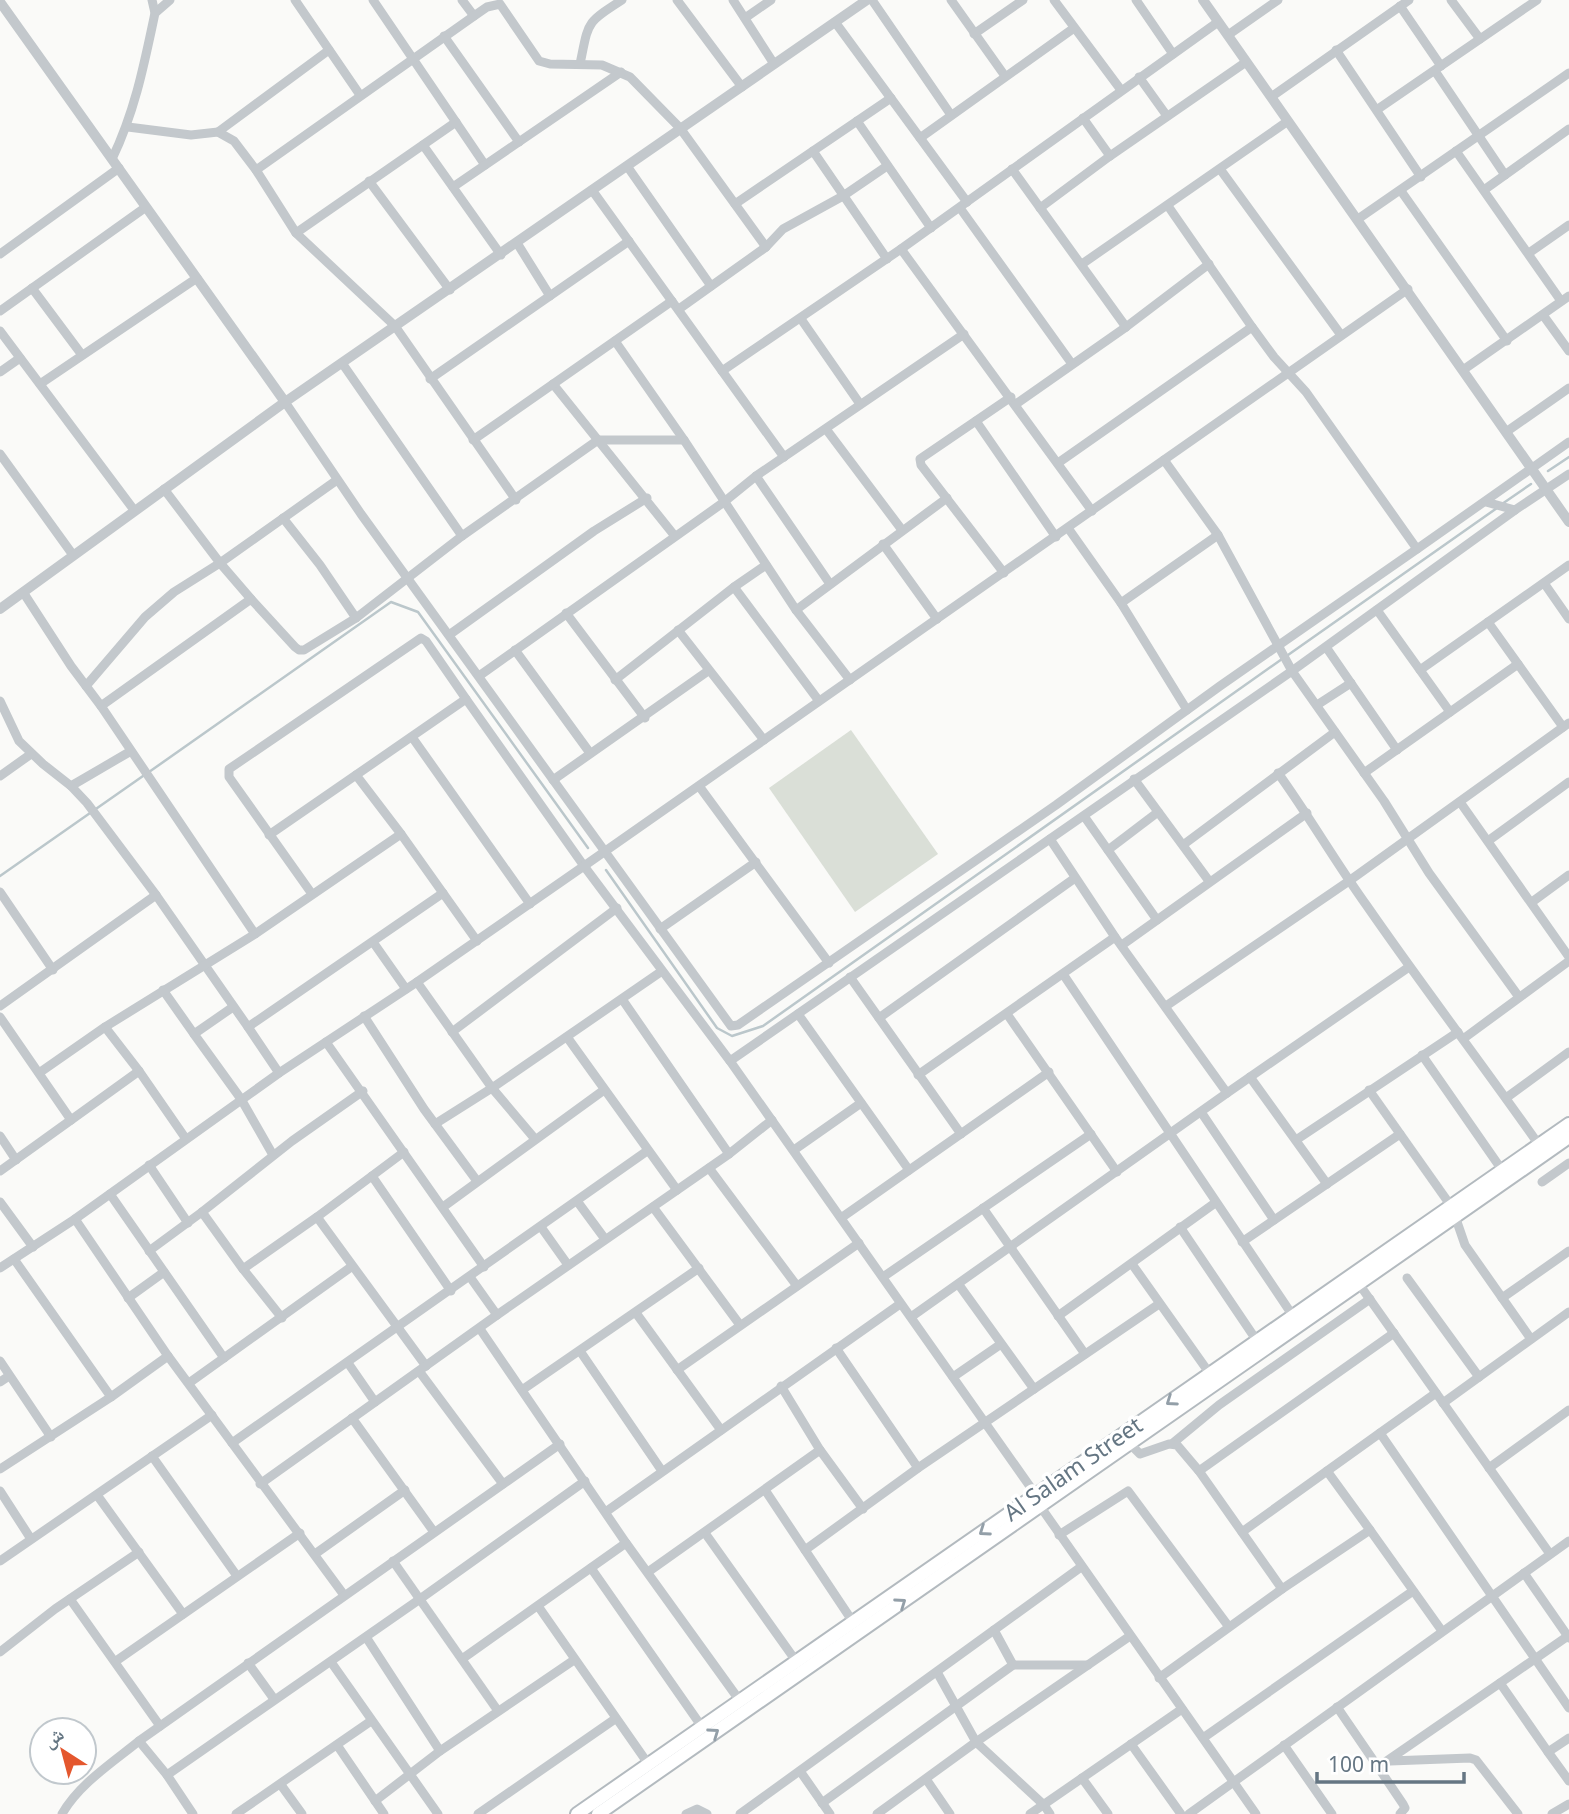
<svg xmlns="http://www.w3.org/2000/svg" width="1569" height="1814" font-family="'Noto Sans','Noto Naskh Arabic',sans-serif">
  <rect width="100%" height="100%" fill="#fafaf8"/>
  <polygon fill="#dadfd7" points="851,730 938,854 855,912 769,788"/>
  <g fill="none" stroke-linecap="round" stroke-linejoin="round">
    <g stroke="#bbc7cb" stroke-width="2.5">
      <polyline points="1548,471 1569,457"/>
      <polyline points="1502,504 1531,484"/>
      <polyline points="1288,655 1497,508"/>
      <polyline points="149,772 391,602 418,612 588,848"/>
      <polyline points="606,870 717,1028 732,1036 763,1026 1282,659"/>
      <polyline points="0,876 143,776"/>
    </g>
    <g stroke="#b3babf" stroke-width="16">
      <g id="secondary">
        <polyline points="577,1814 1569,1124"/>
        <polyline points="598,1814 1569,1137"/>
      </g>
    </g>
    <g stroke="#c3c8cc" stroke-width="9">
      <polyline points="295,0 360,95"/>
      <polyline points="373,0 485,165"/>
      <polyline points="462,0 474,16"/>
      <polyline points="677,0 742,87"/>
      <polyline points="733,0 774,64"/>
      <polyline points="872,0 951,115"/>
      <polyline points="951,0 1005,76"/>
      <polyline points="1054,0 1121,90"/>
      <polyline points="1136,0 1173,54"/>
      <polyline points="1451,0 1480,39"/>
      <polyline points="1400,6 1441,66"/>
      <polyline points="155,13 170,0"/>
      <polyline points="745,18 771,0"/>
      <polyline points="835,22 967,202"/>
      <polyline points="974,34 1023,0"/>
      <polyline points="1228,35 1278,0"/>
      <polyline points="444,36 519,142"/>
      <polyline points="1336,50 1421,177"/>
      <path d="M 580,64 C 589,21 585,24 622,0"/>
      <polyline points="1435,71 1505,175"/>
      <polyline points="1139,77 1167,116"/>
      <polyline points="1271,97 1409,0"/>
      <polyline points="1378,109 1537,0"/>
      <polyline points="1083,118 1110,156"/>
      <polyline points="857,121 931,228"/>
      <polyline points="128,127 191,135 218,132 234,141 256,170 296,233 395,326 516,500"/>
      <polyline points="218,132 329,50"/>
      <polyline points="920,138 1074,28"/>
      <polyline points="423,145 501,255"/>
      <polyline points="813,151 887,259"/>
      <polyline points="1456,151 1561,301"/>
      <path d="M 112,159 C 135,111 144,65 155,13 L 152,0"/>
      <polyline points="627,166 711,286"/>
      <polyline points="1012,169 1126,327"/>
      <polyline points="1220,169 1341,335"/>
      <polyline points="256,170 474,16 487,7 500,4 539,61 550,64 602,65 630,77 680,128 766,247"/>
      <polyline points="369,181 450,290"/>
      <polyline points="453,187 621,72"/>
      <polyline points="592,190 784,457"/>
      <polyline points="1484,190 1569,129"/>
      <polyline points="1401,191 1507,341"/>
      <polyline points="735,204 891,98"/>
      <polyline points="1168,206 1252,327 1274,357 1306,392 1417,549 1569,442"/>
      <polyline points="960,208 1072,364"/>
      <polyline points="1040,208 1110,156 1246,62"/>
      <polyline points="1358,219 1569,73"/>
      <polyline points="296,233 456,122"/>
      <polyline points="517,243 550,296"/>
      <polyline points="901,249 1092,511"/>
      <polyline points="1529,253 1569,225"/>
      <polyline points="0,254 119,168"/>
      <polyline points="1082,264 1288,121"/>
      <polyline points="32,288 82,355"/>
      <polyline points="679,309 766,247 783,229 843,196 887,166"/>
      <polyline points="0,311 146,207"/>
      <polyline points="1543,315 1569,351"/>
      <polyline points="801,319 860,404"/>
      <polyline points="0,331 134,510"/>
      <polyline points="615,341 684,440 796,610 850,680"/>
      <polyline points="342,363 462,536"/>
      <polyline points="1463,370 1569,296"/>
      <polyline points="722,371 901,249 1218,22"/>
      <polyline points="0,372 20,358"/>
      <polyline points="430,379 629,241"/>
      <polyline points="40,384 197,278"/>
      <polyline points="553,384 674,535"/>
      <polyline points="285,402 361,514 731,1026 738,1025 1056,805 1220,686 1417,549"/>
      <polyline points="1016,404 1126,327 1209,264"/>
      <polyline points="976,421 1056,537"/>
      <polyline points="826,429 902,530"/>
      <polyline points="1506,432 1569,388"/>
      <polyline points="473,440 672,301"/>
      <polyline points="0,454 73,555"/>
      <polyline points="1164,460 1218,535 1292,671 1384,801 1429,873 1519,997"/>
      <polyline points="1058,463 1252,327"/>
      <polyline points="756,476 830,584"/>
      <polyline points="1486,502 1515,510"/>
      <polyline points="283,518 320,565 356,618"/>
      <polyline points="1068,528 1121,603 1187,710"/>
      <polyline points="883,544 937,619"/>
      <polyline points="1004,573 921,465 920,459 1011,397"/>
      <polyline points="1544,583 1569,619"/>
      <polyline points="734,587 819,701"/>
      <polyline points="23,592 71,666 101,706"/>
      <polyline points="251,599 220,563 337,480"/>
      <polyline points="1121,603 1218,535"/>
      <polyline points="796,610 947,498"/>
      <polyline points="1377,610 1450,712"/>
      <polyline points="566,613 645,718"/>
      <polyline points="1488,622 1563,727"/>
      <polyline points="678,630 764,740"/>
      <polyline points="449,635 594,531 647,498"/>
      <polyline points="1326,647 1397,750"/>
      <polyline points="515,650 590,753"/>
      <polyline points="1420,670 1569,565"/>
      <polyline points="479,676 724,502 756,476 964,334"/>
      <polyline points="615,680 734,587 766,565"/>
      <polyline points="86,686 145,617 174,592 220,563 164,489"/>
      <polyline points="0,701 19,741 43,764 71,786 87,803 156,895"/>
      <polyline points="1317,705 1351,683"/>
      <polyline points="412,737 530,904"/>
      <path d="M 1278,773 C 1309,816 1336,863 1367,906 C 1423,987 1483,1065 1539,1145"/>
      <polyline points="1364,773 1518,664"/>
      <polyline points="0,776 31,754"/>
      <polyline points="1134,779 1209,881"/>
      <polyline points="553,780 708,671"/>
      <polyline points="71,786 131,751"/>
      <polyline points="699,786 829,963"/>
      <polyline points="1460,802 1569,957"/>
      <polyline points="1084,816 1157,920"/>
      <polyline points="401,834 477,941"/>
      <polyline points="269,835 356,775"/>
      <polyline points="1050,839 1115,937 1227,1093"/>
      <polyline points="1488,841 1569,782"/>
      <polyline points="1183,845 1335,732"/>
      <polyline points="1108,850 1158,812"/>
      <polyline points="0,892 53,970"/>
      <polyline points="312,894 229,777 229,769 421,638 426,641 466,699"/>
      <polyline points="1532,902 1569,875"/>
      <polyline points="660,929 756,862"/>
      <polyline points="255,934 101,706 251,599 295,647 299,650 304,650 356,618 462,536 598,440 684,440"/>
      <polyline points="373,942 406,989"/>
      <polyline points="1122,945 1307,813"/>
      <polyline points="1063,974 1293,1316"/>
      <polyline points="850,977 961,1134"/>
      <polyline points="417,982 492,1088 535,1139"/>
      <polyline points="163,990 194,1034"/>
      <polyline points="622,999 729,1154"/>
      <polyline points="0,1006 156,895 248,1027 443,893"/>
      <polyline points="1166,1006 1349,881 1569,723"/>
      <polyline points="233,1007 194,1034 241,1099 273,1155"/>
      <polyline points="798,1014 909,1170"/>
      <polyline points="1007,1014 1117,1172"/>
      <polyline points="364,1016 424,1109 477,1181"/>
      <polyline points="0,1017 71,1120 0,1171"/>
      <polyline points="879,1018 1075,878"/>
      <polyline points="105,1027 139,1071 186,1139"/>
      <polyline points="248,1027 279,1073"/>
      <polyline points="452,1032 617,908"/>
      <polyline points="567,1037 677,1190"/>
      <polyline points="1463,1039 1569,961"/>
      <polyline points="326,1042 484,1267"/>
      <polyline points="1422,1055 1502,1170"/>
      <polyline points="730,1061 1292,671 1515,510 1569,474"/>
      <polyline points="39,1073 105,1027 255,934 401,834 356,775 466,699 584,866 730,1061 1036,1495"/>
      <polyline points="918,1075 1115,937"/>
      <polyline points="1250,1077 1327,1184"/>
      <polyline points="1369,1090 1451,1206"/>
      <polyline points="1506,1098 1569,1052"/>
      <polyline points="1201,1112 1274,1220"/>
      <polyline points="71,1120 139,1071"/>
      <polyline points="435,1124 492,1088 662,971"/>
      <polyline points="0,1136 16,1160"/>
      <polyline points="1296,1140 1458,1032"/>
      <polyline points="794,1150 861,1103"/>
      <polyline points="149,1165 188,1223"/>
      <polyline points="709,1168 797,1286"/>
      <polyline points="372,1176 451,1291"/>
      <polyline points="1542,1182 1569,1163"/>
      <polyline points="110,1194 224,1358"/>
      <polyline points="577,1201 605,1239"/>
      <polyline points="0,1202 33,1247"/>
      <polyline points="443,1207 604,1090"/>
      <polyline points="653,1207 740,1325"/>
      <polyline points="983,1208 1085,1354"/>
      <polyline points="202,1212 243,1269 317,1217 426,1366"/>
      <polyline points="1455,1216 1465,1245 1531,1339"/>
      <polyline points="317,1217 404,1152"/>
      <polyline points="841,1218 1049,1072"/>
      <polyline points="75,1219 168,1356 344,1595"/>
      <polyline points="541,1227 568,1265"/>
      <polyline points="1180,1227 1257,1341"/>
      <polyline points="1242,1242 1400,1134"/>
      <polyline points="149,1251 202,1212 292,1141 363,1091"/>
      <polyline points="14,1259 111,1397"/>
      <polyline points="1132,1264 1210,1374"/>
      <polyline points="0,1268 75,1219 279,1073 417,982 584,866 1408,289"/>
      <polyline points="243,1269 282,1318"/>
      <polyline points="470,1277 497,1315"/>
      <polyline points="883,1277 1091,1134"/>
      <polyline points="1407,1278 1479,1377"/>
      <polyline points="1359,1284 1550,1554"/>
      <polyline points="959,1285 1034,1389"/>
      <polyline points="128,1298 164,1272"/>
      <polyline points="1502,1298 1569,1251"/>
      <polyline points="636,1313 721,1430"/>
      <polyline points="1058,1316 1215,1203"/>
      <polyline points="911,1317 1227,1093 1409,967"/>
      <polyline points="480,1329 626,1543 740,1701"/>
      <polyline points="836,1348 918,1468"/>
      <polyline points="580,1351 662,1471"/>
      <polyline points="0,1361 51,1437"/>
      <polyline points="348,1363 375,1402"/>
      <polyline points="677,1370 859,1243"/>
      <polyline points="419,1371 503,1484"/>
      <polyline points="953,1377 1001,1344"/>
      <polyline points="0,1382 9,1376"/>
      <polyline points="189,1383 351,1267"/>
      <polyline points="522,1390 699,1268"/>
      <polyline points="1436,1393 1380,1433 1569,1708"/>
      <polyline points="1443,1403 1569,1312"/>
      <polyline points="352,1418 434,1532"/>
      <polyline points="232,1443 647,1151"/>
      <polyline points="1173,1443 1219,1405 1370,1299"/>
      <polyline points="1130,1444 1140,1454 1169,1444 1177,1445 1199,1471 1282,1589"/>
      <polyline points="820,1450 863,1509"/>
      <polyline points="152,1456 237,1576"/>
      <polyline points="1489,1468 1569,1410"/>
      <polyline points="0,1469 111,1397 168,1356"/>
      <polyline points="1199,1471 1394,1333"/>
      <polyline points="260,1484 497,1315 729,1154 772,1120"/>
      <polyline points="765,1490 805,1550 918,1468 1159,1304"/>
      <polyline points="0,1491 31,1539"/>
      <polyline points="97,1495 183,1614"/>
      <polyline points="1040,1506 1256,1814"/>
      <polyline points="607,1511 900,1304"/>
      <polyline points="1370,1530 1442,1631"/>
      <polyline points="1242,1532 1380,1433"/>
      <polyline points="705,1533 796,1661"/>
      <polyline points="1059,1535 1128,1491 1229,1627"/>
      <polyline points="805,1550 853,1622"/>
      <polyline points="315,1554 405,1490"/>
      <polyline points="0,1561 212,1415"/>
      <polyline points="393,1561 498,1711"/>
      <polyline points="591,1568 702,1727"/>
      <polyline points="648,1572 820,1450 781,1386"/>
      <polyline points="1524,1573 1569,1638"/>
      <polyline points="70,1599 160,1726"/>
      <polyline points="538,1606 649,1765"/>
      <polyline points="994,1630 1013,1665"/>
      <polyline points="1568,1636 1500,1683 1548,1752 1569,1738"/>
      <polyline points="366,1637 440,1751"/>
      <polyline points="0,1652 55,1609 139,1552"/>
      <polyline points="462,1659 626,1543"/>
      <polyline points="116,1661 300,1533"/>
      <polyline points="331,1662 438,1814"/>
      <polyline points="248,1663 274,1699"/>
      <polyline points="937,1672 976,1742 1044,1805 1050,1814"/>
      <polyline points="1159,1678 1282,1589 1370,1530 1327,1471"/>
      <polyline points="1337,1707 1378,1767 1500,1683"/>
      <polyline points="1203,1738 1413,1591"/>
      <polyline points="139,1741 167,1775 193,1814"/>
      <polyline points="1131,1744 1181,1814"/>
      <polyline points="337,1745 384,1814"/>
      <polyline points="1284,1745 1332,1814"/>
      <polyline points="1548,1752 1569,1781"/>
      <polyline points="1390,1761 1470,1758 1476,1760 1518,1814"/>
      <polyline points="1378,1767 1403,1804 1405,1808 1400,1814"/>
      <polyline points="800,1771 830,1814"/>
      <polyline points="167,1775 420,1599 585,1481"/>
      <polyline points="1082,1778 1108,1814"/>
      <polyline points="926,1779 950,1814"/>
      <polyline points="281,1785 302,1814"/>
      <polyline points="375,1801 440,1751 574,1660"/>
      <polyline points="822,1803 1013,1665 1088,1665"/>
      <path d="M 62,1814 C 79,1784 112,1763 139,1741 L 560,1444"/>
      <polyline points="236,1814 371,1721"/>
      <polyline points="478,1814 615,1719"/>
      <polyline points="686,1814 697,1809 707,1814"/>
      <polyline points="740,1814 1081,1567"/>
      <polyline points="877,1814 976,1742 1130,1636"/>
      <polyline points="1030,1814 1182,1709"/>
      <polyline points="1189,1814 1569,1541"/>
      <polyline points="1552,1814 1569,1804"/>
    </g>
    <g stroke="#c3c8cc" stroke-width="10">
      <polyline points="1203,0 1569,522"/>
      <polyline points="0,2 285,402"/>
      <polyline points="0,609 285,402 867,0"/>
    </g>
    <use href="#secondary" stroke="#fff" stroke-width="12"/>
  </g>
  <defs><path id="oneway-chevron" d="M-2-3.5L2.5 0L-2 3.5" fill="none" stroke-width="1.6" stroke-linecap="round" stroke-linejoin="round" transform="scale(1.75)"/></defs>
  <g stroke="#939fa8">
    <use href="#oneway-chevron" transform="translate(1171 1401) rotate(145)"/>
    <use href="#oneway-chevron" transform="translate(984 1531) rotate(145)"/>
    <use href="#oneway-chevron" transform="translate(901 1603) rotate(-35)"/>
    <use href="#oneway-chevron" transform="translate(714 1733) rotate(-35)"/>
  </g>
  <g text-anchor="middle" stroke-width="7" stroke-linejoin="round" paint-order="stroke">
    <g font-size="23" fill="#657683" stroke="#fff">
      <text transform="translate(1073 1469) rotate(-35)" y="8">Al Salam Street</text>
    </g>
  </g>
  <g transform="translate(63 1751) rotate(324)"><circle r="33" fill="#ffffff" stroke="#c1c8cd" stroke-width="2"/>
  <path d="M0-5L12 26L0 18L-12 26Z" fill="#e4572e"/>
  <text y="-10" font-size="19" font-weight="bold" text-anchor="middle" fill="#657683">ش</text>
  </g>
  <path d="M1317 1772v10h147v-10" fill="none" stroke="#657683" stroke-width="3.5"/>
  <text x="1328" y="1772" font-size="21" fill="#657683" stroke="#ffffff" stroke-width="5" paint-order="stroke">100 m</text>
</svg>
